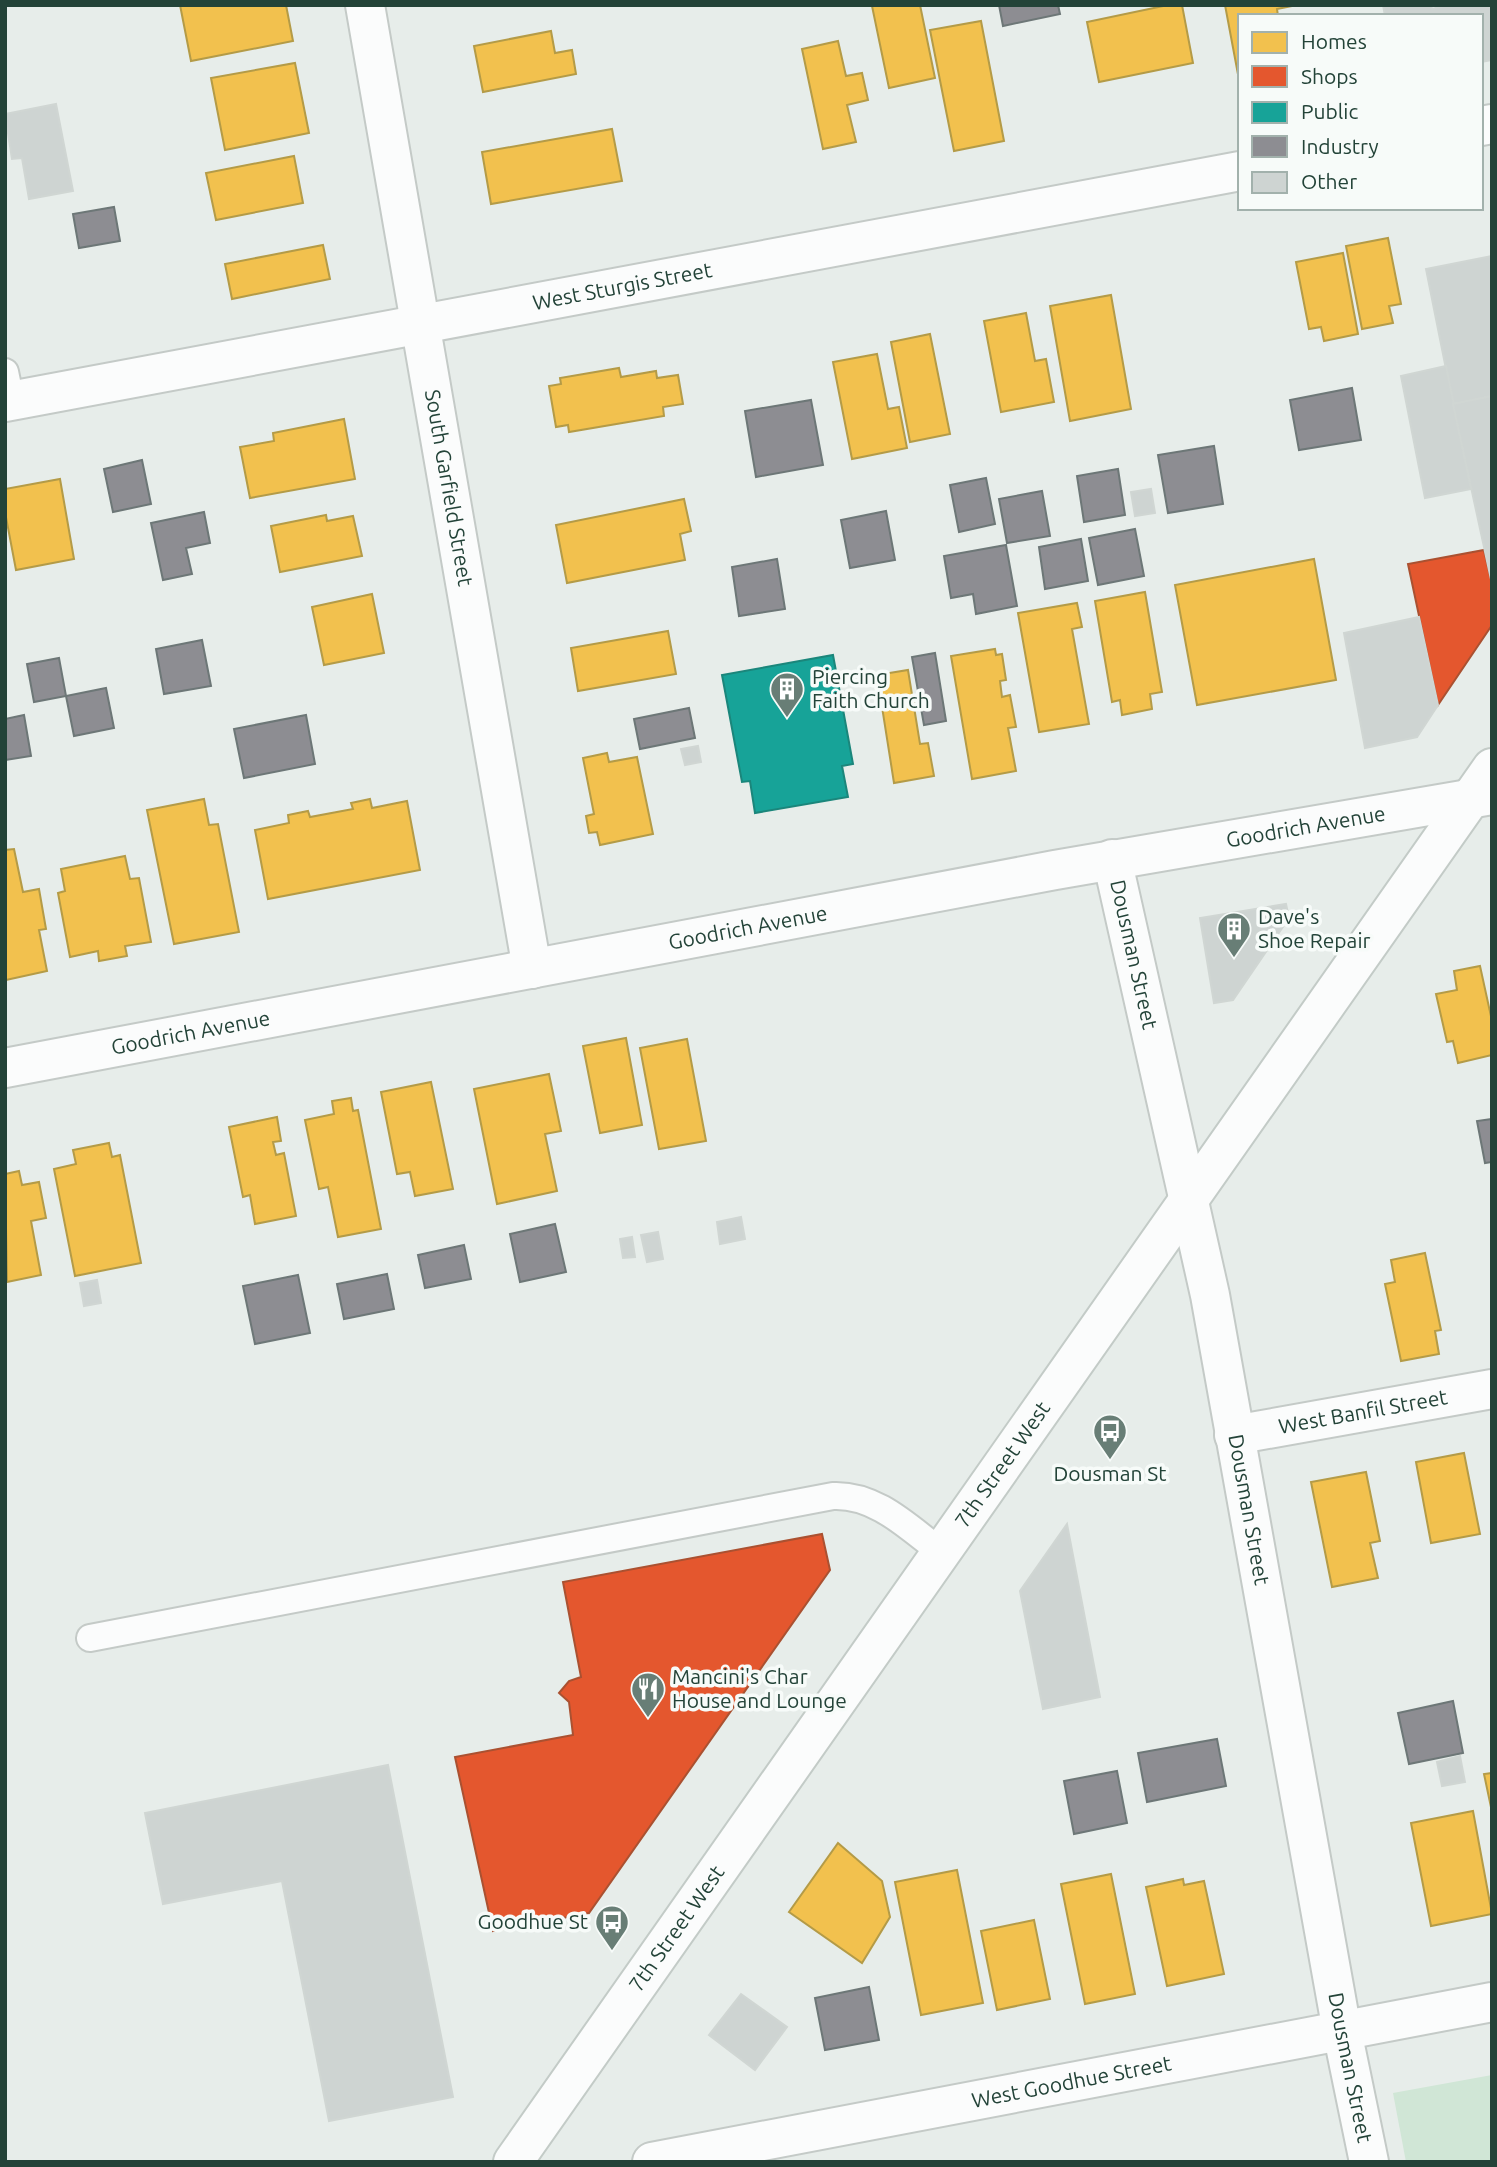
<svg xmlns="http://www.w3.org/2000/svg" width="1497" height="2167" font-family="Ubuntu,sans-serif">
  <rect width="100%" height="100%" fill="#e7edea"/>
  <polygon fill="#d0e6d6" points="1492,2075 1492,2162 1406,2162 1393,2093"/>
  <g fill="#f2c14e" stroke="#b49b47" stroke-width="2">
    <polygon points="180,5 286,5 293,41 191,61"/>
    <polygon points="920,5 935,78 889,88 872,6"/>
    <polygon points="1168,5 1182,5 1193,63 1099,82 1087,22"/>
    <polygon points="1225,5 1292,6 1277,9 1278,16 1240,16 1240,85"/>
    <polygon points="981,21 1004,141 954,151 930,30"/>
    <polygon points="551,31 555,53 572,50 576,74 483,92 474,46"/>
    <polygon points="838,41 846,76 862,73 868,100 847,105 856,142 823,149 802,49"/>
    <polygon points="295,63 309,133 225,150 211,78"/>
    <polygon points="612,129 622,181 491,204 482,152"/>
    <polygon points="294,156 303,203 216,220 206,173"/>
    <polygon points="1388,238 1401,304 1389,306 1393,323 1362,329 1346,246"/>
    <polygon points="323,245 330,279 232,299 225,264"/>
    <polygon points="1343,253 1358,334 1324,341 1321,327 1309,329 1296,262"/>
    <polygon points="1111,295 1131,409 1070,421 1050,306"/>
    <polygon points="1026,313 1035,361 1046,359 1054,402 1001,412 984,321"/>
    <polygon points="930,334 950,434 910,442 891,342"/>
    <polygon points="877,354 888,409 899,407 907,448 852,459 833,362"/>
    <polygon points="619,368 621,377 656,371 657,378 678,375 683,404 663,407 664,416 569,432 568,425 556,427 549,386 561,384 560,378"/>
    <polygon points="344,419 355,479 250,498 240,447 274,441 273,433"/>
    <polygon points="60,479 74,559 16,570 5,512 5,489"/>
    <polygon points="684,499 691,531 680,534 685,560 567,583 556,525"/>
    <polygon points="326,515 327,521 353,516 362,556 280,572 271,526"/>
    <polygon points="1314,559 1336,680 1197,705 1175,585"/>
    <polygon points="1145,592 1162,692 1150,694 1152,709 1122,715 1120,700 1112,702 1095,601"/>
    <polygon points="372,594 384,653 324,665 312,607"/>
    <polygon points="1077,603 1082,627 1072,629 1089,724 1039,732 1018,613"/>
    <polygon points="668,631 676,674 578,691 571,648"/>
    <polygon points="995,649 996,655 1002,654 1006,680 1000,681 1002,697 1010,695 1016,727 1008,728 1016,771 972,779 951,656"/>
    <polygon points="908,670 920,744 928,743 934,776 894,783 877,675"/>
    <polygon points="607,753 609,762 637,757 653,834 600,845 597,832 589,833 586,816 594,814 583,758"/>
    <polygon points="204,799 209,825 218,824 239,932 174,944 147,810"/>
    <polygon points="370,799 372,808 407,801 420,870 268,899 255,830 289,823 288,815 308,811 310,817 353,809 351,803"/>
    <polygon points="14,849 23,892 39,889 46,929 39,930 47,971 6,980 5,850"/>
    <polygon points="125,856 130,879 139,878 151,942 125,946 127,956 99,961 98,951 70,957 58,893 65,891 61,869"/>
    <polygon points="1480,966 1492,1021 1492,1055 1458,1063 1453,1041 1447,1042 1436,994 1457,990 1454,971"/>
    <polygon points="626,1038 642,1125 600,1133 583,1046"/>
    <polygon points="687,1039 706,1141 659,1149 640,1048"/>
    <polygon points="549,1074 561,1131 545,1134 557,1191 497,1204 474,1089"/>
    <polygon points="431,1082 453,1189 415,1196 410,1172 397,1174 381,1092"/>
    <polygon points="351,1098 353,1111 358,1110 381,1229 338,1237 328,1187 319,1189 305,1120 334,1114 332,1101"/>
    <polygon points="277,1117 281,1141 273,1142 276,1155 284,1153 296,1216 255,1224 250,1195 243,1197 229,1127"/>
    <polygon points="109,1143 112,1157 120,1155 141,1263 75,1276 54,1169 76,1164 73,1150"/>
    <polygon points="19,1171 22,1185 39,1182 46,1218 31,1221 41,1275 7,1282 5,1174"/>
    <polygon points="1425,1253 1441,1330 1435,1331 1439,1354 1401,1361 1385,1284 1395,1282 1391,1260"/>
    <polygon points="1464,1453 1480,1534 1431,1543 1416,1462"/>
    <polygon points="1366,1472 1380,1541 1370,1543 1378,1578 1332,1587 1311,1482"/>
    <polygon points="1492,1773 1492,1812 1484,1774"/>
    <polygon points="1473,1811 1492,1914 1431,1926 1411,1823"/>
    <polygon points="838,1843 882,1881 890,1917 862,1963 789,1912"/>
    <polygon points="957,1870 983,2003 921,2015 895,1882"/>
    <polygon points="1111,1874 1135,1994 1085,2004 1061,1884"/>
    <polygon points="1183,1879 1184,1885 1204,1881 1224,1974 1167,1986 1146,1887"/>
    <polygon points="1034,1920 1050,1999 997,2010 981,1931"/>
  </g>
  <g fill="#e4572e" stroke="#aa5131" stroke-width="2">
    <polygon points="1484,550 1492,584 1492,625 1438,705 1408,564"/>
    <polygon points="822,1534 830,1570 589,1913 493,1931 455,1757 573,1735 569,1702 559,1693 569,1681 581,1677 563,1582"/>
  </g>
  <polygon fill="#17a398" stroke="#1b867b" stroke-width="2" points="833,655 853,764 842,766 848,797 755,813 750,781 742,782 722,675"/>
  <g fill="#8d8d92" stroke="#6d7777" stroke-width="2">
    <polygon points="999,5 1058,5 1060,14 1003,26"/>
    <polygon points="114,207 120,241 79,248 73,214"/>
    <polygon points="1352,388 1361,440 1299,450 1290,400"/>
    <polygon points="811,400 823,465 756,477 745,411"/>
    <polygon points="1214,446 1223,504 1168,513 1158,455"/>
    <polygon points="142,460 151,504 113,512 104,469"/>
    <polygon points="1118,469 1125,515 1084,522 1077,476"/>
    <polygon points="986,478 995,524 959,532 950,485"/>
    <polygon points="1042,491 1050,536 1007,543 999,499"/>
    <polygon points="886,511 895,560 850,568 841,520"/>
    <polygon points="204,512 210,543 186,548 192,574 163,580 151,523"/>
    <polygon points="1135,529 1144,576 1098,585 1089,538"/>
    <polygon points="1081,539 1088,581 1045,589 1039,547"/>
    <polygon points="1006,545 1017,606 976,614 973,594 951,598 944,556"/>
    <polygon points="777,559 785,609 739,616 732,567"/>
    <polygon points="202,640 211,686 164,694 156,649"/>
    <polygon points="935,653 946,721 924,725 912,657"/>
    <polygon points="59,658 66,696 34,702 27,664"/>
    <polygon points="106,688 114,728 74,736 66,696"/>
    <polygon points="689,708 695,738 640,749 634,719"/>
    <polygon points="24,715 31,756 5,760 5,719"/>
    <polygon points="306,715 315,764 244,778 234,729"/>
    <polygon points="1492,1119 1492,1162 1485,1163 1477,1121"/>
    <polygon points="555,1224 566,1272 520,1282 510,1234"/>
    <polygon points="464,1245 471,1279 425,1288 418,1255"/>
    <polygon points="387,1274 394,1309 344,1319 337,1284"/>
    <polygon points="298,1275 310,1333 255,1344 243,1286"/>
    <polygon points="1453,1701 1463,1753 1409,1764 1398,1713"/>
    <polygon points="1217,1739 1226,1786 1147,1802 1138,1753"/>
    <polygon points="1117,1771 1127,1823 1074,1834 1064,1781"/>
    <polygon points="869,1987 879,2040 825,2050 815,1998"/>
  </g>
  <g fill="#ced4d2" stroke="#d0d6d3" stroke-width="2">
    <polygon points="1383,5 1431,5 1432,9 1447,5 1492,5 1492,60 1481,62 1481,16 1385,16"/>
    <polygon points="56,104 73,191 29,199 22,158 12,159 5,114"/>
    <polygon points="1492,256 1492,396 1453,404 1426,269"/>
    <polygon points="1446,366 1471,489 1425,498 1401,376"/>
    <polygon points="1492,396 1492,584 1453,404"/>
    <polygon points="1151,489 1155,513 1135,516 1131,492"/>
    <polygon points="1419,617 1438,705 1417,737 1365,748 1344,633"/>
    <polygon points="698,746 701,762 685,765 681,749"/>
    <polygon points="1286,904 1289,918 1233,1000 1214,1003 1200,918"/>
    <polygon points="741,1217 745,1239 720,1244 717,1222"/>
    <polygon points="658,1232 663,1259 647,1262 641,1235"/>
    <polygon points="632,1237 635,1257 623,1258 620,1239"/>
    <polygon points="97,1280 101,1303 84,1306 80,1283"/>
    <polygon points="1067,1524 1100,1697 1043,1709 1020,1591"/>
    <polygon points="1460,1756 1465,1782 1442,1786 1437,1762"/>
    <polygon points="388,1765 453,2097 329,2121 282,1881 163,1904 145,1813"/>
    <polygon points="741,1994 787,2027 755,2070 709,2035"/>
  </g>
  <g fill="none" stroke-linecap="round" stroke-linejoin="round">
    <g stroke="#c4cac7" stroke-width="30">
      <g id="lane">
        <polyline points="5,372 11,401"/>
        <path d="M 90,1638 L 833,1496 C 876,1494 909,1528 941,1552"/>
      </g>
    </g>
    <g stroke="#c4cac7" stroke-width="42">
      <g id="street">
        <path id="s1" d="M 365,5 L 532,969"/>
        <polyline points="1481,126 1492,124"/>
        <path id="s2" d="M 5,402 L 1240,171"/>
        <path id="s3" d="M 1112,859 L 1210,1295 L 1342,2031 L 1369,2162"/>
        <path id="s4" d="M 5,1068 L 1055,870 L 1492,795"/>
        <path id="s5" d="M 1234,1435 L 1492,1389"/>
        <path id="s6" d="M 652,2162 L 1492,2002"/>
      </g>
    </g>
    <g stroke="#c3cbc7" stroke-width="42">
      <g id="secondary">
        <path id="s7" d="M 513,2162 L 1492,768"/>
      </g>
    </g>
    <use href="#lane" stroke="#fbfcfc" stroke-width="26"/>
    <use href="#street" stroke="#fbfcfc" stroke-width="38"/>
    <use href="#secondary" stroke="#fbfcfc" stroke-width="38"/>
  </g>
  <defs>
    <g id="building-pin" transform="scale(1.75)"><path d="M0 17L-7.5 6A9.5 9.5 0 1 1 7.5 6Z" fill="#687e76" stroke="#f7fbf9"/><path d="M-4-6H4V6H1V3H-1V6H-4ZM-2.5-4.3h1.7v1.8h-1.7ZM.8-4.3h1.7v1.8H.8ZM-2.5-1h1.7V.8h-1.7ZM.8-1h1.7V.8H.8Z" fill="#fff"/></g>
    <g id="bus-pin" transform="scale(1.75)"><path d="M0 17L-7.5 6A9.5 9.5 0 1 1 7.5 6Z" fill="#687e76" stroke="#f7fbf9"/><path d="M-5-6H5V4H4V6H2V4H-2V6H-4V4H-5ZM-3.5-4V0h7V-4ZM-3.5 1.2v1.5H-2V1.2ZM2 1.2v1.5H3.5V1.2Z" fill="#fff"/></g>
    <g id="restaurant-pin" transform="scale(1.75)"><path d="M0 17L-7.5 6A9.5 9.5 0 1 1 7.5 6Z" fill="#687e76" stroke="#f7fbf9"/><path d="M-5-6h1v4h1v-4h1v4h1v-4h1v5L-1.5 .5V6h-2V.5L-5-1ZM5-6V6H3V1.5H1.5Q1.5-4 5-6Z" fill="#fff"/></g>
  </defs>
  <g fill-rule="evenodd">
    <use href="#building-pin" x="787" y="689"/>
    <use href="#building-pin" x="1234" y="929"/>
    <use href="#bus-pin" x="1110" y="1431"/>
    <use href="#restaurant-pin" x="648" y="1689"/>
    <use href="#bus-pin" x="612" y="1922"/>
  </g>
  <g text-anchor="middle" stroke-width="7" stroke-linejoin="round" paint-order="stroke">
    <g font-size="21" fill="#234338" stroke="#f7fbf9">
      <text dy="7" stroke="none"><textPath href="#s2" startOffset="628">West Sturgis Street</textPath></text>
      <text dy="7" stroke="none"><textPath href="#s1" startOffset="490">South Garfield Street</textPath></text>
      <text dy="7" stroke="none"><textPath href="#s4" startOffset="1323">Goodrich Avenue</textPath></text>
      <text dy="7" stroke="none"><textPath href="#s4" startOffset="756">Goodrich Avenue</textPath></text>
      <text dy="7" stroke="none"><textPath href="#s3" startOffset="98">Dousman Street</textPath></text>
      <text dy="7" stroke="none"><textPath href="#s4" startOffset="189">Goodrich Avenue</textPath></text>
      <text dy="7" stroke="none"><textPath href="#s5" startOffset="131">West Banfil Street</textPath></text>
      <text dy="7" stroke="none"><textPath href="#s7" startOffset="852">7th Street West</textPath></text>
      <text dy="7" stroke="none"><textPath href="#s3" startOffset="665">Dousman Street</textPath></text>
      <text dy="7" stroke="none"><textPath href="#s7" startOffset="285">7th Street West</textPath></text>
      <text dy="7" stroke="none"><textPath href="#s3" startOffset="1232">Dousman Street</textPath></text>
      <text dy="7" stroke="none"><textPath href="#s6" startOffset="427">West Goodhue Street</textPath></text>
    </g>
    <g font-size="21" fill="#234338" stroke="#f7fbf9" text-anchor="start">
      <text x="812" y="684">Piercing<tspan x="812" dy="24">Faith Church</tspan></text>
      <text x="1258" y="924">Dave's<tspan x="1258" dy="24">Shoe Repair</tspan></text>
      <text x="1110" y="1481" text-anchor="middle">Dousman St</text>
      <text x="672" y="1684">Mancini's Char<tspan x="672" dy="24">House and Lounge</tspan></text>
      <text x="588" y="1929" text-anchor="end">Goodhue St</text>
    </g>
  </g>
  <rect width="1497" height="2167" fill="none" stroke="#234338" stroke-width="14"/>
  <rect x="1238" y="14" width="245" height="196" fill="#f7fbf9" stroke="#a2b1ac" stroke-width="2"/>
  <rect x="1252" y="32" width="35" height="21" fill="#f2c14e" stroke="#a2b1ac" stroke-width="2"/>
  <text x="1301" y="49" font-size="21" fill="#234338">Homes</text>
  <rect x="1252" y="66" width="35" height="21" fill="#e4572e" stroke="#a2b1ac" stroke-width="2"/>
  <text x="1301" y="84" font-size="21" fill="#234338">Shops</text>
  <rect x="1252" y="102" width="35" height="21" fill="#17a398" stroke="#a2b1ac" stroke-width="2"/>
  <text x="1301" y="119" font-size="21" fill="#234338">Public</text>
  <rect x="1252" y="136" width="35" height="21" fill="#8d8d92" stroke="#a2b1ac" stroke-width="2"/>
  <text x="1301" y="154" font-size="21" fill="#234338">Industry</text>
  <rect x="1252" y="172" width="35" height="21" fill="#ced4d2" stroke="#a2b1ac" stroke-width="2"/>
  <text x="1301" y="189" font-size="21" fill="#234338">Other</text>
</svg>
